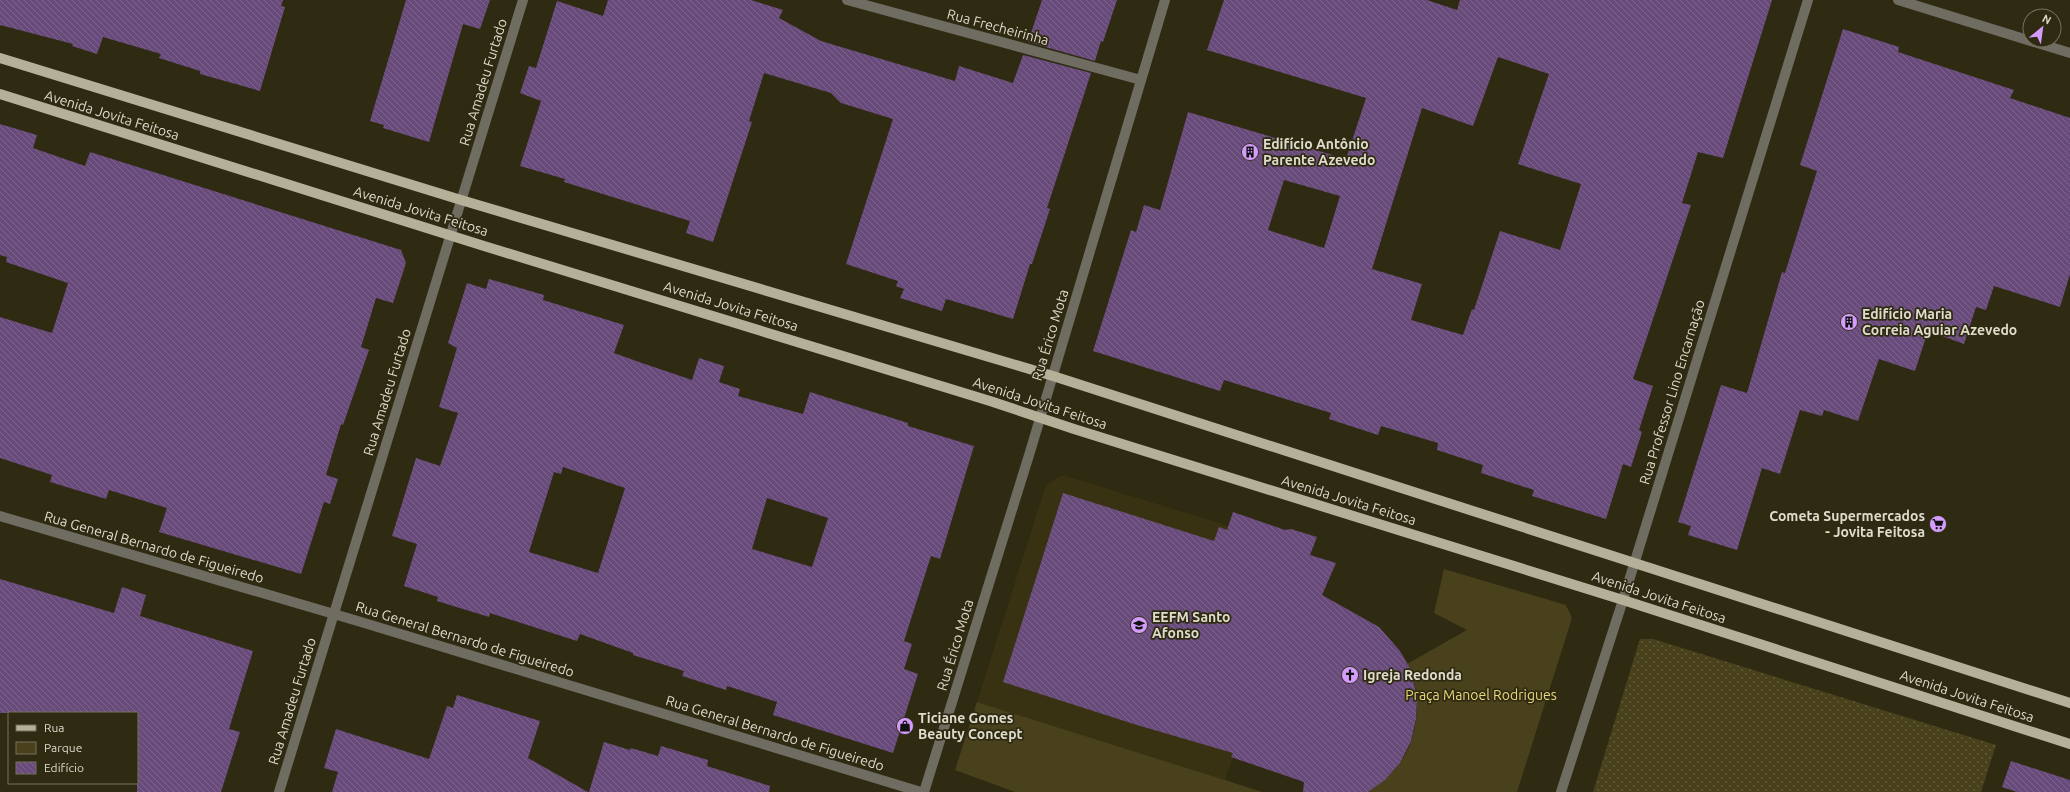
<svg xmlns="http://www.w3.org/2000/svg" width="2070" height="792" font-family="Ubuntu,sans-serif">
  <defs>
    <pattern id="grass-dots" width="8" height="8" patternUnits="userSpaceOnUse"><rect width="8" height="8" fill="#49411b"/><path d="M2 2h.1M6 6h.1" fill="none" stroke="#635c3b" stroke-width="1.8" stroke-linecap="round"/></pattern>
    <pattern id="building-back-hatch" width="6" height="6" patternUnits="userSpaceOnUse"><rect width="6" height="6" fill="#684a7b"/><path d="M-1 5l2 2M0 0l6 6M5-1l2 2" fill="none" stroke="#7d648d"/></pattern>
  </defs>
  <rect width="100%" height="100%" fill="#2f2a12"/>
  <polygon fill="#383212" points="1060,476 1066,476 1304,549 1225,780 977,702 1046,485"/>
  <polygon fill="url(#grass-dots)" points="1640,639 1653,639 1996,745 1981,792 1593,792"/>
  <g fill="#49411b">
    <path d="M 1444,569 L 1566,605 L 1572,618 L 1517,792 L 1368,792 C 1380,784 1391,775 1400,763 C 1419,736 1423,693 1407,664 L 1467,630 L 1434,613 Z"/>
    <polygon points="977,702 1225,780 1262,792 1015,792 955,770"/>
  </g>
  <g fill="url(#building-back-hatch)" fill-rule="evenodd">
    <polygon points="0,0 283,0 281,6 285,7 260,91 200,74 200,71 159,58 161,54 103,37 97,54 72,46 73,44 0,25"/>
    <polygon points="406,0 490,0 480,29 463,24 429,142 383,128 384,125 370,121"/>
    <polygon points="608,0 751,0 783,10 779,18 821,41 955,81 959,66 1013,83 1023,55 1091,73 1047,208 1050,209 1032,264 1030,264 1013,319 946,299 942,311 900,298 904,289 896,286 898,281 846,264 893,119 841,103 831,93 764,73 749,121 752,122 713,242 686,233 690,221 564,182 565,179 520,166 541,101 520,93 529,66 536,68 557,1 603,16"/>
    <polygon points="1042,0 1117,0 1103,42 1101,41 1095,61 1028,42"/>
    <path d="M 1224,0 L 1427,0 L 1457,10 L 1460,0 L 1772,0 L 1723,158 L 1698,152 L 1682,203 L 1691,205 L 1633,379 L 1653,386 L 1639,430 L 1642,432 L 1631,467 L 1623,464 L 1606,519 L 1532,496 L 1534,490 L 1481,473 L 1483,465 L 1437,450 L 1438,443 L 1381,426 L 1378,435 L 1329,419 L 1331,413 L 1224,380 L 1220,391 L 1093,351 L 1131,230 L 1136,232 L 1144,205 L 1160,210 L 1188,112 L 1346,159 L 1366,98 L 1207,50 ZM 1498,57 L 1549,74 L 1518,164 L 1581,184 L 1560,250 L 1500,231 L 1474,310 L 1472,309 L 1463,335 L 1411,320 L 1422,284 L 1372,269 L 1422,108 L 1473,126 ZM 1284,180 L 1340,196 L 1324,248 L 1268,230 Z"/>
    <polygon points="1843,29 1899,47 1898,52 2014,90 2010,98 2070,118 2070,274 2060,307 1994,286 1986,310 1976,307 1964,344 1928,331 1915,371 1879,359 1858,421 1824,410 1822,416 1800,410 1780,474 1762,468 1737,550 1688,535 1691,526 1678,522 1721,385 1747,393 1782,272 1785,273 1817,171 1800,165"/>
    <polygon points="0,124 37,135 33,148 85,166 90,152 401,250 406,263 393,303 376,298 361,347 369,350 343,425 341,424 326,475 338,479 330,504 324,502 301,574 159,532 167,508 109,490 106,499 50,482 52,475 0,458 0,317 52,333 68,283 6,262 7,257 0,255"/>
    <path d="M 489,279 L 544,295 L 543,300 L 624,325 L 614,353 L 642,363 L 692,380 L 699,358 L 724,366 L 719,382 L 740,389 L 738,396 L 803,414 L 810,392 L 908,423 L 908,426 L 974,446 L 940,559 L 931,556 L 904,641 L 912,644 L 904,669 L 918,674 L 893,753 L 773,715 L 777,702 L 727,686 L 726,690 L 682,676 L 684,671 L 633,655 L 633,653 L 580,634 L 577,641 L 490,613 L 489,617 L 437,601 L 438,597 L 404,586 L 417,544 L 392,536 L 416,458 L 440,466 L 458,413 L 439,407 L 457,348 L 448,343 L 467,283 L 486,289 ZM 563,467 L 625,488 L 598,573 L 529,552 L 554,472 L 561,474 ZM 767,498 L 828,518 L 812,567 L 752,549 Z"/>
    <polygon points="1063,493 1214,541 1219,527 1227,530 1233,512 1285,530 1291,529 1317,537 1310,555 1336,563 1322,595 1379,627 1400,651 1411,670 1417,699 1416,719 1411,741 1400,763 1385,780 1368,792 1303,792 1304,782 1231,757 1233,753 1137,725 1003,682"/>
    <polygon points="0,579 114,613 122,587 146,595 140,616 253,651 229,729 240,732 221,792 137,792 137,713 0,713"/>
    <polygon points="457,695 540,721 528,758 588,792 332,792 338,772 324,768 336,729 429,759 447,706 453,708"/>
    <polygon points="604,742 630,750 631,748 658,756 661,746 708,760 707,766 770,786 769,792 589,792"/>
    <polygon points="2011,761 2070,780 2070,792 2017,792 2002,787"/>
  </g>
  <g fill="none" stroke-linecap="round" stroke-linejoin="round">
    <g stroke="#6f6d61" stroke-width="10">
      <polyline points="847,0 1141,80"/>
      <polyline points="1898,0 2070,53"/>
      <polyline points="0,516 361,622 921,792"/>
      <polyline points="279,792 523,0"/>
      <polyline points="924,792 1030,452 1165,0"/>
      <polyline points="1561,792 1623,600 1808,0"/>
    </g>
    <g stroke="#b5b098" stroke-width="10">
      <polyline points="0,58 461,200 1053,376 2070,703"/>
      <polyline points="0,94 484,246 990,401 1074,429 1623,600 2070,744"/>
    </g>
  </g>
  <defs>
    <g id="building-disc" transform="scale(0.9)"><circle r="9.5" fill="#d49cfb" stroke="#2f2a12"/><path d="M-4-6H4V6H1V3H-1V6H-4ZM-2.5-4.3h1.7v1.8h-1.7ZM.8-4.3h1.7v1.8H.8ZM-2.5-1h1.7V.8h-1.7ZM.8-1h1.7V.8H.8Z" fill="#111"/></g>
    <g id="supermarket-disc" transform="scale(0.9)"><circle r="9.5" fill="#d49cfb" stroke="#2f2a12"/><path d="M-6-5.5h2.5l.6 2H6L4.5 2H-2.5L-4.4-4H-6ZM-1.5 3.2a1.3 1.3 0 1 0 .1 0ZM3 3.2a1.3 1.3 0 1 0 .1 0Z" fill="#111"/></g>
    <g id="school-disc" transform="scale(0.9)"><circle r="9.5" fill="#d49cfb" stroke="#2f2a12"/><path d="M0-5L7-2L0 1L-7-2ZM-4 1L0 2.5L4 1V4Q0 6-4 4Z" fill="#111"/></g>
    <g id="church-disc" transform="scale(0.9)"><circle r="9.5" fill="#d49cfb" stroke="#2f2a12"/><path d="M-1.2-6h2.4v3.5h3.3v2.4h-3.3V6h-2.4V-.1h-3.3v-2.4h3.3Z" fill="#111"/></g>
    <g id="shop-disc" transform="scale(0.9)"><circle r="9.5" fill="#d49cfb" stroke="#2f2a12"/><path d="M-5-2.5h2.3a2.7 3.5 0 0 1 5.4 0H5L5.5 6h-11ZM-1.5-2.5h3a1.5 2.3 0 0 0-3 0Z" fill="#111"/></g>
  </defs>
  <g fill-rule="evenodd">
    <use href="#building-disc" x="1250" y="152"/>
    <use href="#building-disc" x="1849" y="322"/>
    <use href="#supermarket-disc" x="1938" y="524"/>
    <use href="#school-disc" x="1139" y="625"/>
    <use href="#church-disc" x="1350" y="675"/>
    <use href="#shop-disc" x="905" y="726"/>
  </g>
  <g text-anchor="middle" stroke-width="3.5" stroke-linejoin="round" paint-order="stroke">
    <g font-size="14" fill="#dedccd" stroke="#2f2a12">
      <text transform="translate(998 27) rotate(15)" y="5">Rua Frecheirinha</text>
      <text transform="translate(483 82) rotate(-73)" y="5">Rua Amadeu Furtado</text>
      <text transform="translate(112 115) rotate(17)" y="5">Avenida Jovita Feitosa</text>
      <text transform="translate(421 211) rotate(17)" y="5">Avenida Jovita Feitosa</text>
      <text transform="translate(731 306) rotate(17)" y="5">Avenida Jovita Feitosa</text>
      <text transform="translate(1050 335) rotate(-73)" y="5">Rua Érico Mota</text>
      <text transform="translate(387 392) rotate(-73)" y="5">Rua Amadeu Furtado</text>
      <text transform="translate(1672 392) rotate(-73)" y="5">Rua Professor Lino Encarnação</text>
      <text transform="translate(1040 403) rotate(18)" y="5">Avenida Jovita Feitosa</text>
      <text transform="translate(1349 500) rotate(17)" y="5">Avenida Jovita Feitosa</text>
      <text transform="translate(154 547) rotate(16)" y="5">Rua General Bernardo de Figueiredo</text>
      <text transform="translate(1659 597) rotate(18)" y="5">Avenida Jovita Feitosa</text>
      <text transform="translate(465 639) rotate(17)" y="5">Rua General Bernardo de Figueiredo</text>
      <text transform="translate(955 645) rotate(-73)" y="5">Rua Érico Mota</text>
      <text transform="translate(1967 696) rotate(18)" y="5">Avenida Jovita Feitosa</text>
      <text transform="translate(292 701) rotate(-73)" y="5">Rua Amadeu Furtado</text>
      <text transform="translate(775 733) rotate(17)" y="5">Rua General Bernardo de Figueiredo</text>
    </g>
    <g font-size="14" font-weight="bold" fill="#dedccd" stroke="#2f2a12" text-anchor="start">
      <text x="1263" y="149">Edifício Antônio<tspan x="1263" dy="16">Parente Azevedo</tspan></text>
      <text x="1862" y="319">Edifício Maria<tspan x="1862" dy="16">Correia Aguiar Azevedo</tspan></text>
      <text x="1925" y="521" text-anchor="end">Cometa Supermercados<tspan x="1925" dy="16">- Jovita Feitosa</tspan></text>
      <text x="1152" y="622">EEFM Santo<tspan x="1152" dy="16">Afonso</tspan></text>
      <text x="1363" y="680">Igreja Redonda</text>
      <text x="918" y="723">Ticiane Gomes<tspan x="918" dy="16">Beauty Concept</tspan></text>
    </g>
    <g font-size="14" fill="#ebd77b" stroke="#2f2a12">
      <text x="1481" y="700">Praça Manoel Rodrigues</text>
    </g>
  </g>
  <rect x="8" y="712" width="130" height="72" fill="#2f2a12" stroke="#75715d"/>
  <rect x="16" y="725" width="20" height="6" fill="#b5b098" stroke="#75715d"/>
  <text x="44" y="732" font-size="12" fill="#dedccd">Rua</text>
  <rect x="16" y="742" width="20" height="12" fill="#49411b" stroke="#75715d"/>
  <text x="44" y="752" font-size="12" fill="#dedccd">Parque</text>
  <rect x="16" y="762" width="20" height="12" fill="url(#building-back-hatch)" stroke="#75715d"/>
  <text x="44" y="772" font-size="12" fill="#dedccd">Edifício</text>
  <g transform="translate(2042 28) rotate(29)"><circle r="19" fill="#2f2a12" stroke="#75715d"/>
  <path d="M0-3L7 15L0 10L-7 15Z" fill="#d49cfb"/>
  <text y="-6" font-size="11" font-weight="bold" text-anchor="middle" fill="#dedccd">N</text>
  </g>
</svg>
